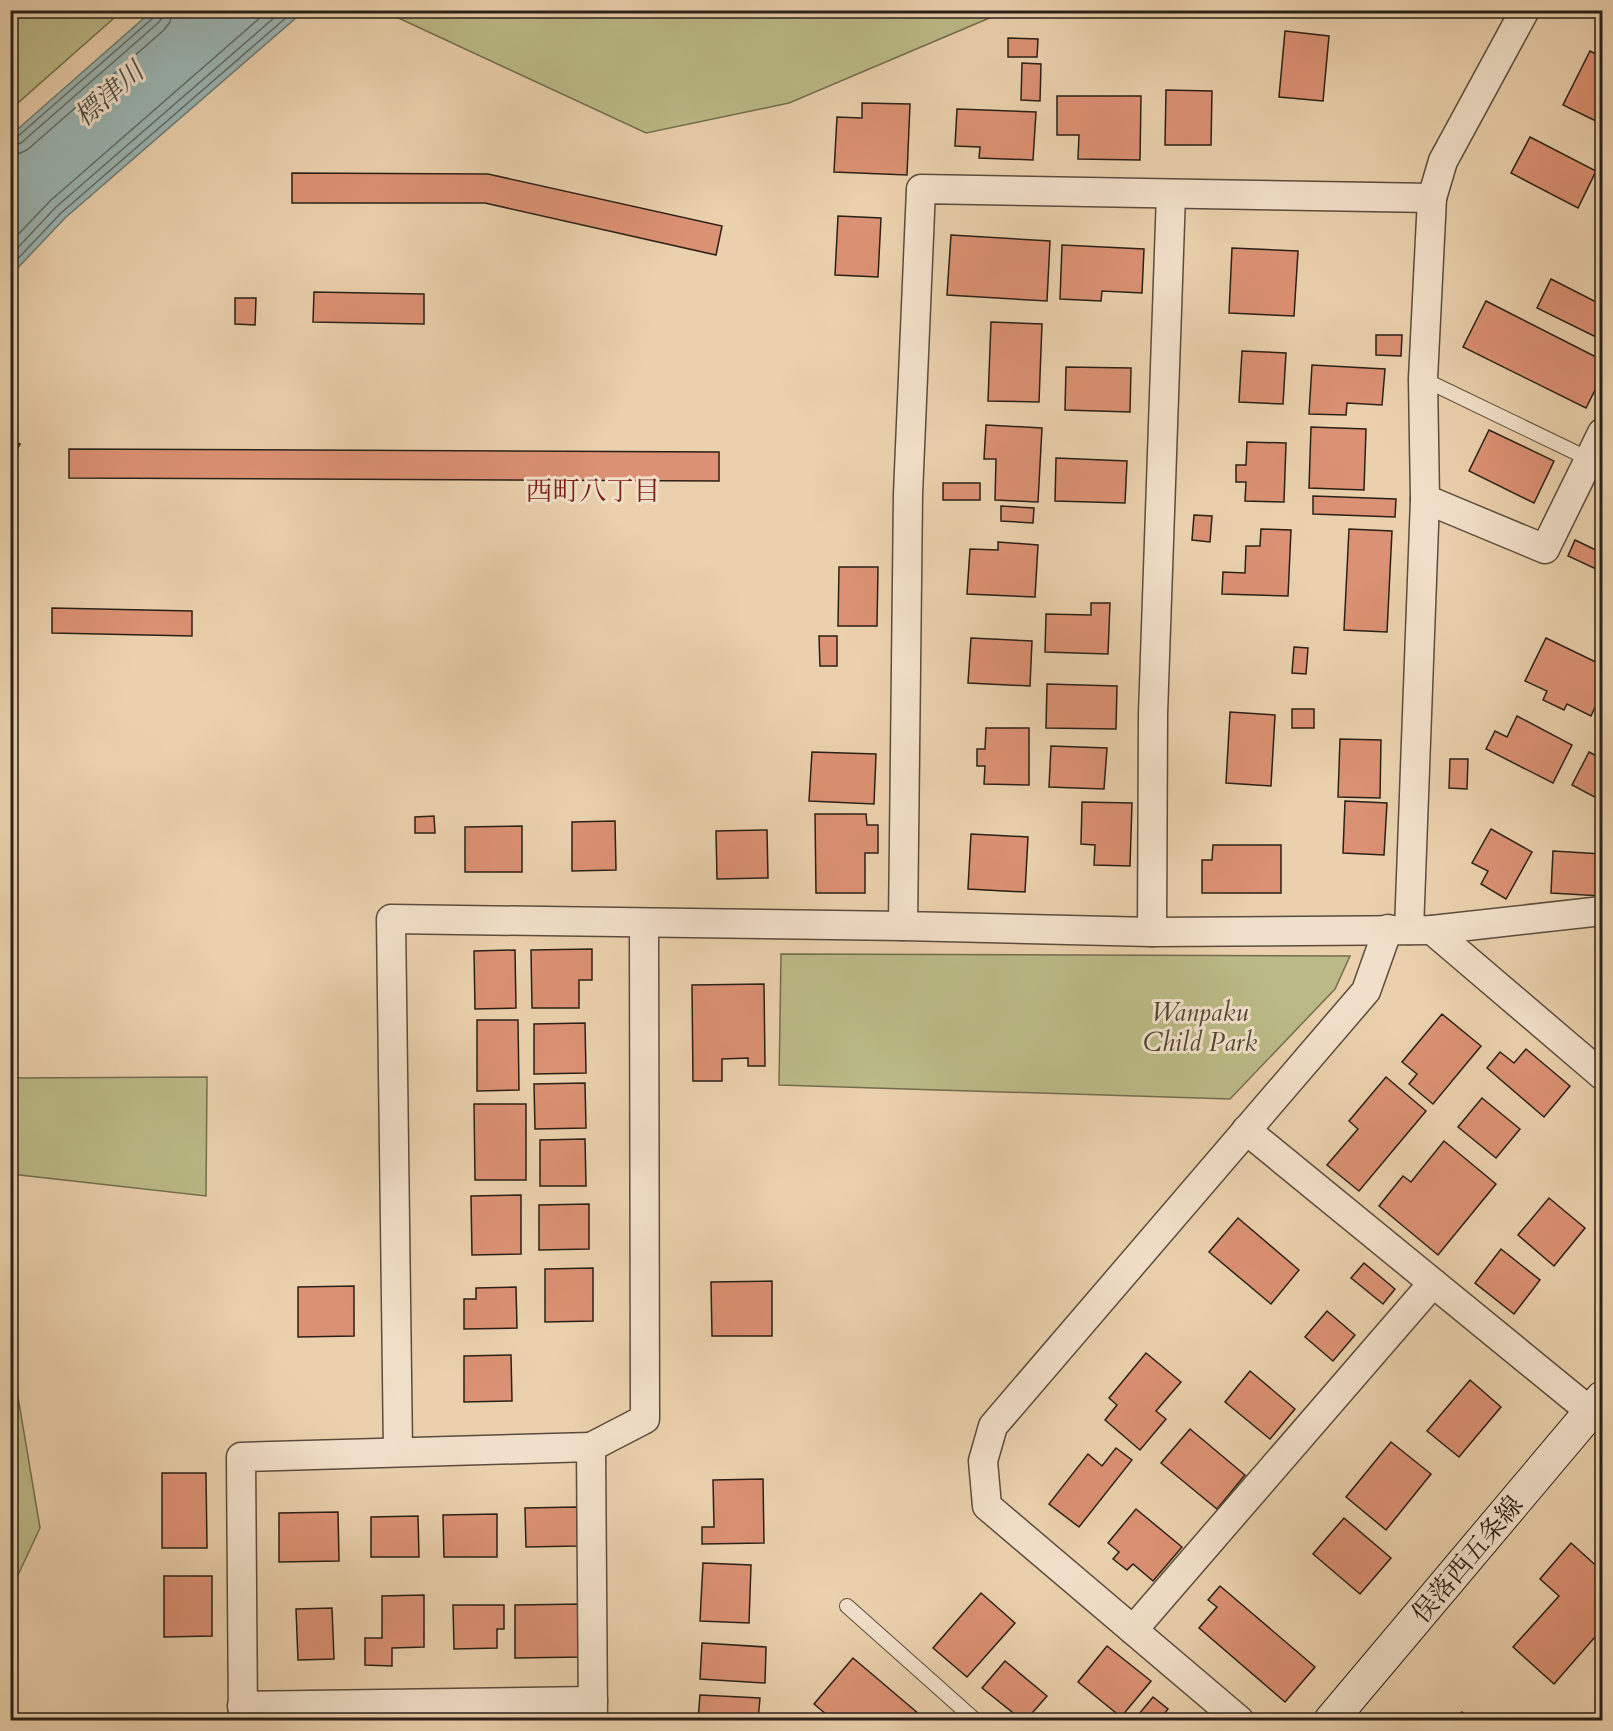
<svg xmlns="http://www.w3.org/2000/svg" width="1613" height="1731" font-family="Cardo,'Noto Serif JP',serif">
  <rect width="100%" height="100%" fill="#ead0ac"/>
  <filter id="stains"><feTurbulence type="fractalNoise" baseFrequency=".00333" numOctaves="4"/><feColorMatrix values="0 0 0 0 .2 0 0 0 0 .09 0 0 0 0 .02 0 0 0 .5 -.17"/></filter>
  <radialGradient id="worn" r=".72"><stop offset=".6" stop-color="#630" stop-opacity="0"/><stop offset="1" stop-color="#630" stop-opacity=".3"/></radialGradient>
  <g fill="#bbba86" stroke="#736e4f" stroke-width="1.5">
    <polygon points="11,10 121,10 122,11 11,109"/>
    <polygon points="396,11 396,10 1006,11 789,103 646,133 392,15"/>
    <polygon points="781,954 1350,956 1335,989 1230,1099 779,1085"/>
    <polygon points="207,1077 206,1196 11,1174 11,1078"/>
    <polygon points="11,1355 40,1528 11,1590 10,1590"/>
  </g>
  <polygon fill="#9ab5b3" stroke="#6e7a75" stroke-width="1.5" points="152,11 304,11 65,218 11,275 11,135"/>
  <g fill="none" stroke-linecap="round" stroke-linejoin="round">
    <g stroke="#626b66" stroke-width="1.5">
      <polyline points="10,139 17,137 153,18 155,10"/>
      <polyline points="10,146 21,143 158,23 162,18 163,10"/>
      <polyline points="10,155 18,154 27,150 164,30 170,22 172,10"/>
      <polyline points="10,243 50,201 269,10"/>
      <polyline points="10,256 56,207 283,10"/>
      <polyline points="10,267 61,213 295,10"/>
    </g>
  </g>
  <g fill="#db9173" stroke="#2b2118" stroke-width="1.5">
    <polygon points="1285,31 1329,36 1323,101 1279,97"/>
    <polygon points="1008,38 1038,39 1037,57 1008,57"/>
    <polygon points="1590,51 1602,57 1602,124 1563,105"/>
    <polygon points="1022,63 1041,64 1040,101 1021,100"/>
    <polygon points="1166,90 1212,91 1211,145 1165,145"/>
    <polygon points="1057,96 1141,96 1140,160 1078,159 1079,135 1057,135"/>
    <polygon points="862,103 910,104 907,175 834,172 837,117 862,118"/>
    <polygon points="957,109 1036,112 1033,160 979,158 980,147 955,146"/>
    <polygon points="1530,137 1596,171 1578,208 1511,173"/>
    <polygon points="292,173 488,174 722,226 716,255 485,203 292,203"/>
    <polygon points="838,216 881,218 878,277 835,275"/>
    <polygon points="951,235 1050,241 1047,301 947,295"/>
    <polygon points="1062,245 1144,249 1142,293 1102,291 1101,301 1060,299"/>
    <polygon points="1232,248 1298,251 1294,316 1229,313"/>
    <polygon points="1551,279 1602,305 1602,340 1537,308"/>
    <polygon points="314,292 424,294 424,324 313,322"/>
    <polygon points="235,298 256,298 255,325 235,324"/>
    <polygon points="1486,301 1602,360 1602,376 1586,408 1463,347"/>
    <polygon points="991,322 1042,324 1039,402 988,401"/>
    <polygon points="1376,335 1402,335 1401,356 1376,355"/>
    <polygon points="1242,351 1286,353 1283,404 1239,402"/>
    <polygon points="1312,365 1385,369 1382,405 1347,403 1346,415 1309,414"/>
    <polygon points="1066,367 1131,368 1130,412 1065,410"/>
    <polygon points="986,425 1042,428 1038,502 995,500 996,459 984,459"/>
    <polygon points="1311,427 1366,429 1364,490 1309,488"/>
    <polygon points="1489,430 1554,461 1534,503 1469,471"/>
    <polygon points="10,440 20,444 10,463"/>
    <polygon points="1247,442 1286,443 1284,502 1245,501 1246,482 1236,482 1236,465 1246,465"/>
    <polygon points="69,449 719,452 719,481 69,478"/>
    <polygon points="1056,458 1127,461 1125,503 1055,501"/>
    <rect x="943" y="483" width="37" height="17"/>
    <polygon points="1313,496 1396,499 1395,517 1313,514"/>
    <polygon points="1001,506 1034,508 1033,523 1001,521"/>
    <polygon points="1194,515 1212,516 1210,542 1192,540"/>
    <polygon points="1261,529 1291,530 1288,596 1222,594 1223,572 1245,573 1246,546 1260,546"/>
    <polygon points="1349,529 1392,531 1387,632 1344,630"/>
    <polygon points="1575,540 1602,553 1596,569 1568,556"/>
    <polygon points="998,542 1038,545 1035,597 967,594 970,549 998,550"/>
    <polygon points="839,567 878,567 877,626 838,626"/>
    <polygon points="1091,603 1110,603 1108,654 1045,652 1046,614 1091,615"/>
    <polygon points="52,608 192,611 192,636 52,633"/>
    <polygon points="819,636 837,636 837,666 820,666"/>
    <polygon points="971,638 1032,641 1030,686 968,683"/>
    <polygon points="1546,638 1602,665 1602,692 1591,716 1567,704 1564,710 1543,700 1547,691 1525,681"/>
    <polygon points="1294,647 1308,648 1306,674 1292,673"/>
    <polygon points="1047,684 1117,686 1116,729 1046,728"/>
    <rect x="1292" y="709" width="22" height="19"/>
    <polygon points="1230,712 1275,715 1271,786 1226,783"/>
    <polygon points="1517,716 1572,745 1553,783 1486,749 1495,731 1507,737"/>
    <polygon points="986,728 1029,728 1029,785 984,784 985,766 977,766 977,749 985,749"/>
    <polygon points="1340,739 1381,740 1380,798 1338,797"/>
    <polygon points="1051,746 1107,748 1104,789 1049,787"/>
    <polygon points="812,752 876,754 874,804 809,801"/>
    <polygon points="1589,752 1602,759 1602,801 1572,785"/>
    <polygon points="1450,759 1468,759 1467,789 1449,788"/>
    <polygon points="1345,801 1387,803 1384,855 1343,853"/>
    <polygon points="1082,802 1132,803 1130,866 1094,865 1095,845 1081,844"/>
    <polygon points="815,814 866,814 867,825 878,825 878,853 865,853 865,893 816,893"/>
    <polygon points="434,816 435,833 415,833 415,817"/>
    <polygon points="615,821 616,870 572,871 572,822"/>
    <polygon points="522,826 522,872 465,872 465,827"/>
    <polygon points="1491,829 1532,852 1506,899 1481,884 1488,871 1472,863"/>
    <polygon points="767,830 768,878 717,879 716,831"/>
    <polygon points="971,834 1028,837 1025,892 968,889"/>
    <polygon points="1213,845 1281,845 1281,893 1202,893 1202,860 1212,860"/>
    <polygon points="1553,851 1602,854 1602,896 1551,893"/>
    <polygon points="592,949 592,980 579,980 579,1008 532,1008 531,950"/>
    <polygon points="515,950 516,1008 475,1009 474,951"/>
    <polygon points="764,984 765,1066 748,1066 748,1058 722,1059 722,1081 693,1081 692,985"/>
    <polygon points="1442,1014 1481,1046 1433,1104 1409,1084 1417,1074 1402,1062"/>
    <polygon points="477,1020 518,1020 519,1090 477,1091"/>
    <polygon points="585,1023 586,1073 534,1074 534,1024"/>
    <polygon points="1526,1049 1570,1086 1544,1117 1487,1068 1500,1052 1514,1063"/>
    <polygon points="1386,1077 1426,1111 1359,1191 1327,1165 1358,1129 1349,1121"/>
    <polygon points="585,1083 586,1128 535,1129 534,1084"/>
    <polygon points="1482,1098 1520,1129 1496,1158 1458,1127"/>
    <polygon points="474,1104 526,1104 526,1180 475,1180"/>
    <polygon points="585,1139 586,1186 540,1186 540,1140"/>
    <polygon points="1444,1141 1496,1184 1438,1255 1379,1206 1403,1176 1411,1182"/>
    <polygon points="521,1195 521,1254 472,1255 471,1196"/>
    <polygon points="1549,1198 1585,1228 1554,1266 1518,1235"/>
    <polygon points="589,1204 589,1249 539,1250 539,1205"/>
    <polygon points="1238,1218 1299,1270 1271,1304 1209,1252"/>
    <polygon points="1501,1249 1540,1280 1514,1314 1475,1283"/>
    <polygon points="1364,1263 1395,1289 1383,1304 1351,1278"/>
    <polygon points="593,1268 593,1321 545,1322 545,1269"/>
    <polygon points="772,1281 772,1336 712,1336 711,1282"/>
    <polygon points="354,1286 354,1336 298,1337 298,1287"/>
    <polygon points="516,1287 517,1328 464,1329 464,1299 476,1299 476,1288"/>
    <polygon points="1327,1311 1355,1335 1333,1361 1305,1337"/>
    <polygon points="1146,1353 1181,1382 1156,1411 1166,1419 1140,1450 1105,1420 1117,1405 1109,1398"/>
    <polygon points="511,1355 512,1401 464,1402 464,1356"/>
    <polygon points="1250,1371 1295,1409 1270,1439 1225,1402"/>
    <polygon points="1470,1380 1501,1407 1459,1457 1427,1431"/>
    <polygon points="1190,1429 1245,1475 1217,1509 1161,1463"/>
    <polygon points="1391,1442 1431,1474 1386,1530 1346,1497"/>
    <polygon points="1116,1448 1132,1460 1079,1527 1049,1504 1088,1454 1102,1466"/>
    <polygon points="162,1473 206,1473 207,1548 162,1548"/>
    <polygon points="763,1479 764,1543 702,1544 702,1527 714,1527 713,1480"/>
    <polygon points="577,1507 578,1546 526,1547 525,1508"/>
    <polygon points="1136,1509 1182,1547 1153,1581 1133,1564 1127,1570 1113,1559 1119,1552 1108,1543"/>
    <polygon points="338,1512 339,1561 279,1562 279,1513"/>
    <polygon points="497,1514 497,1557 444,1557 443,1515"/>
    <polygon points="418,1516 419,1557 371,1557 371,1517"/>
    <polygon points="1344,1518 1391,1558 1360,1594 1313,1554"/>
    <polygon points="1571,1543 1602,1571 1602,1629 1554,1684 1513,1647 1559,1596 1540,1579"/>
    <polygon points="703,1563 751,1565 749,1623 700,1621"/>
    <polygon points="164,1576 212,1576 212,1636 164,1637"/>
    <polygon points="1220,1586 1315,1667 1285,1702 1199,1628 1217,1607 1208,1600"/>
    <polygon points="981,1593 1015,1623 967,1677 933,1648"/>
    <polygon points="424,1595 424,1647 392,1648 392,1666 365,1665 365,1638 382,1638 382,1596"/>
    <polygon points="582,1604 583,1657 515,1658 515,1605"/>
    <polygon points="453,1605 504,1605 504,1629 497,1629 497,1648 454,1649"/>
    <polygon points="332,1608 334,1659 298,1660 296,1609"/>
    <polygon points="702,1643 766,1647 765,1683 700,1679"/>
    <polygon points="1107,1646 1151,1681 1121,1717 1078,1682"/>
    <polygon points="853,1658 926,1720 833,1720 814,1704"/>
    <polygon points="1005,1661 1047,1696 1026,1720 1022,1720 982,1688"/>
    <polygon points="700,1695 760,1698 758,1720 698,1720"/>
    <polygon points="1153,1697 1168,1709 1160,1720 1134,1720"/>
    <polygon points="1462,1712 1471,1720 1455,1720"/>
  </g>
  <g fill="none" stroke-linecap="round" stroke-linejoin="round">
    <g stroke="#5b4d3d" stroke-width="16">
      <g id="lane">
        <polyline points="1423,379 1589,459"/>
        <polyline points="847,1606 975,1720"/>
      </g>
    </g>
    <g stroke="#5b4d3d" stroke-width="31">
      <g id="street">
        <polyline points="1432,198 921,189 908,494 903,926 1152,932 1432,930 1602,911"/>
        <polyline points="1425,499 1545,549 1602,433"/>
        <polyline points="1409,930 1425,499 1423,379 1432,198 1443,161 1525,10"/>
        <polyline points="1432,930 1602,1075"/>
        <polyline points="1152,932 1153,714 1171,194"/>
        <polyline points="1246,1130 1591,1412"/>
        <polyline points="591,1447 645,1419 644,923"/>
        <polyline points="398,1452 391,919 903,926"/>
        <polyline points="1133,1630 1433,1283"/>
        <polyline points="242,1706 593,1701"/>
        <polyline points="243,1720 241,1457 591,1447 593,1720"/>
        <polyline points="1239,1720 987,1506 983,1461 993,1426 1366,991 1388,929"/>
      </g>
    </g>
    <g stroke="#2b2118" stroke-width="35">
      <polyline id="secondary" points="1331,1720 1602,1398"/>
    </g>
    <use href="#lane" stroke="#f1e0c9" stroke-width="14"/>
    <use href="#street" stroke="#f1e0c9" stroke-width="28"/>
    <use href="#secondary" stroke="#f1e0c9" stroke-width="33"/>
  </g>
  <g text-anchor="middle" stroke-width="6" stroke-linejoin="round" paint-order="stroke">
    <g font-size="26" font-style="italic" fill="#4f4734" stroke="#f1e0c9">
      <text x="1200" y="1021">Wanpaku<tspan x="1200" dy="30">Child Park</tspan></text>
    </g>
    <g font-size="26" fill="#2b2118" stroke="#f1e0c9">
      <text transform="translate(1467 1559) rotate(-50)" y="9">俣落西五条線</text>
    </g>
    <g font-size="27" font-style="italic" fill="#4c4d46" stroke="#f1e0c9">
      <text transform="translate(109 94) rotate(-41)" y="9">標津川</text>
    </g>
    <g font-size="27" fill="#7a1f14" stroke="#f1e0c9">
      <text x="593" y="500">西町八丁目</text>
    </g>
  </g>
  <rect width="1613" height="1731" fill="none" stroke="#ead0ac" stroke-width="36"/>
  <rect x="12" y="12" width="1589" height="1707" fill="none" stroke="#2b2118" stroke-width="3"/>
  <rect x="18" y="18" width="1577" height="1695" fill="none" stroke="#2b2118" stroke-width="1.5"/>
  <rect width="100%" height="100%" filter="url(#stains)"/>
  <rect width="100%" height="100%" fill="url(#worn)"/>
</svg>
